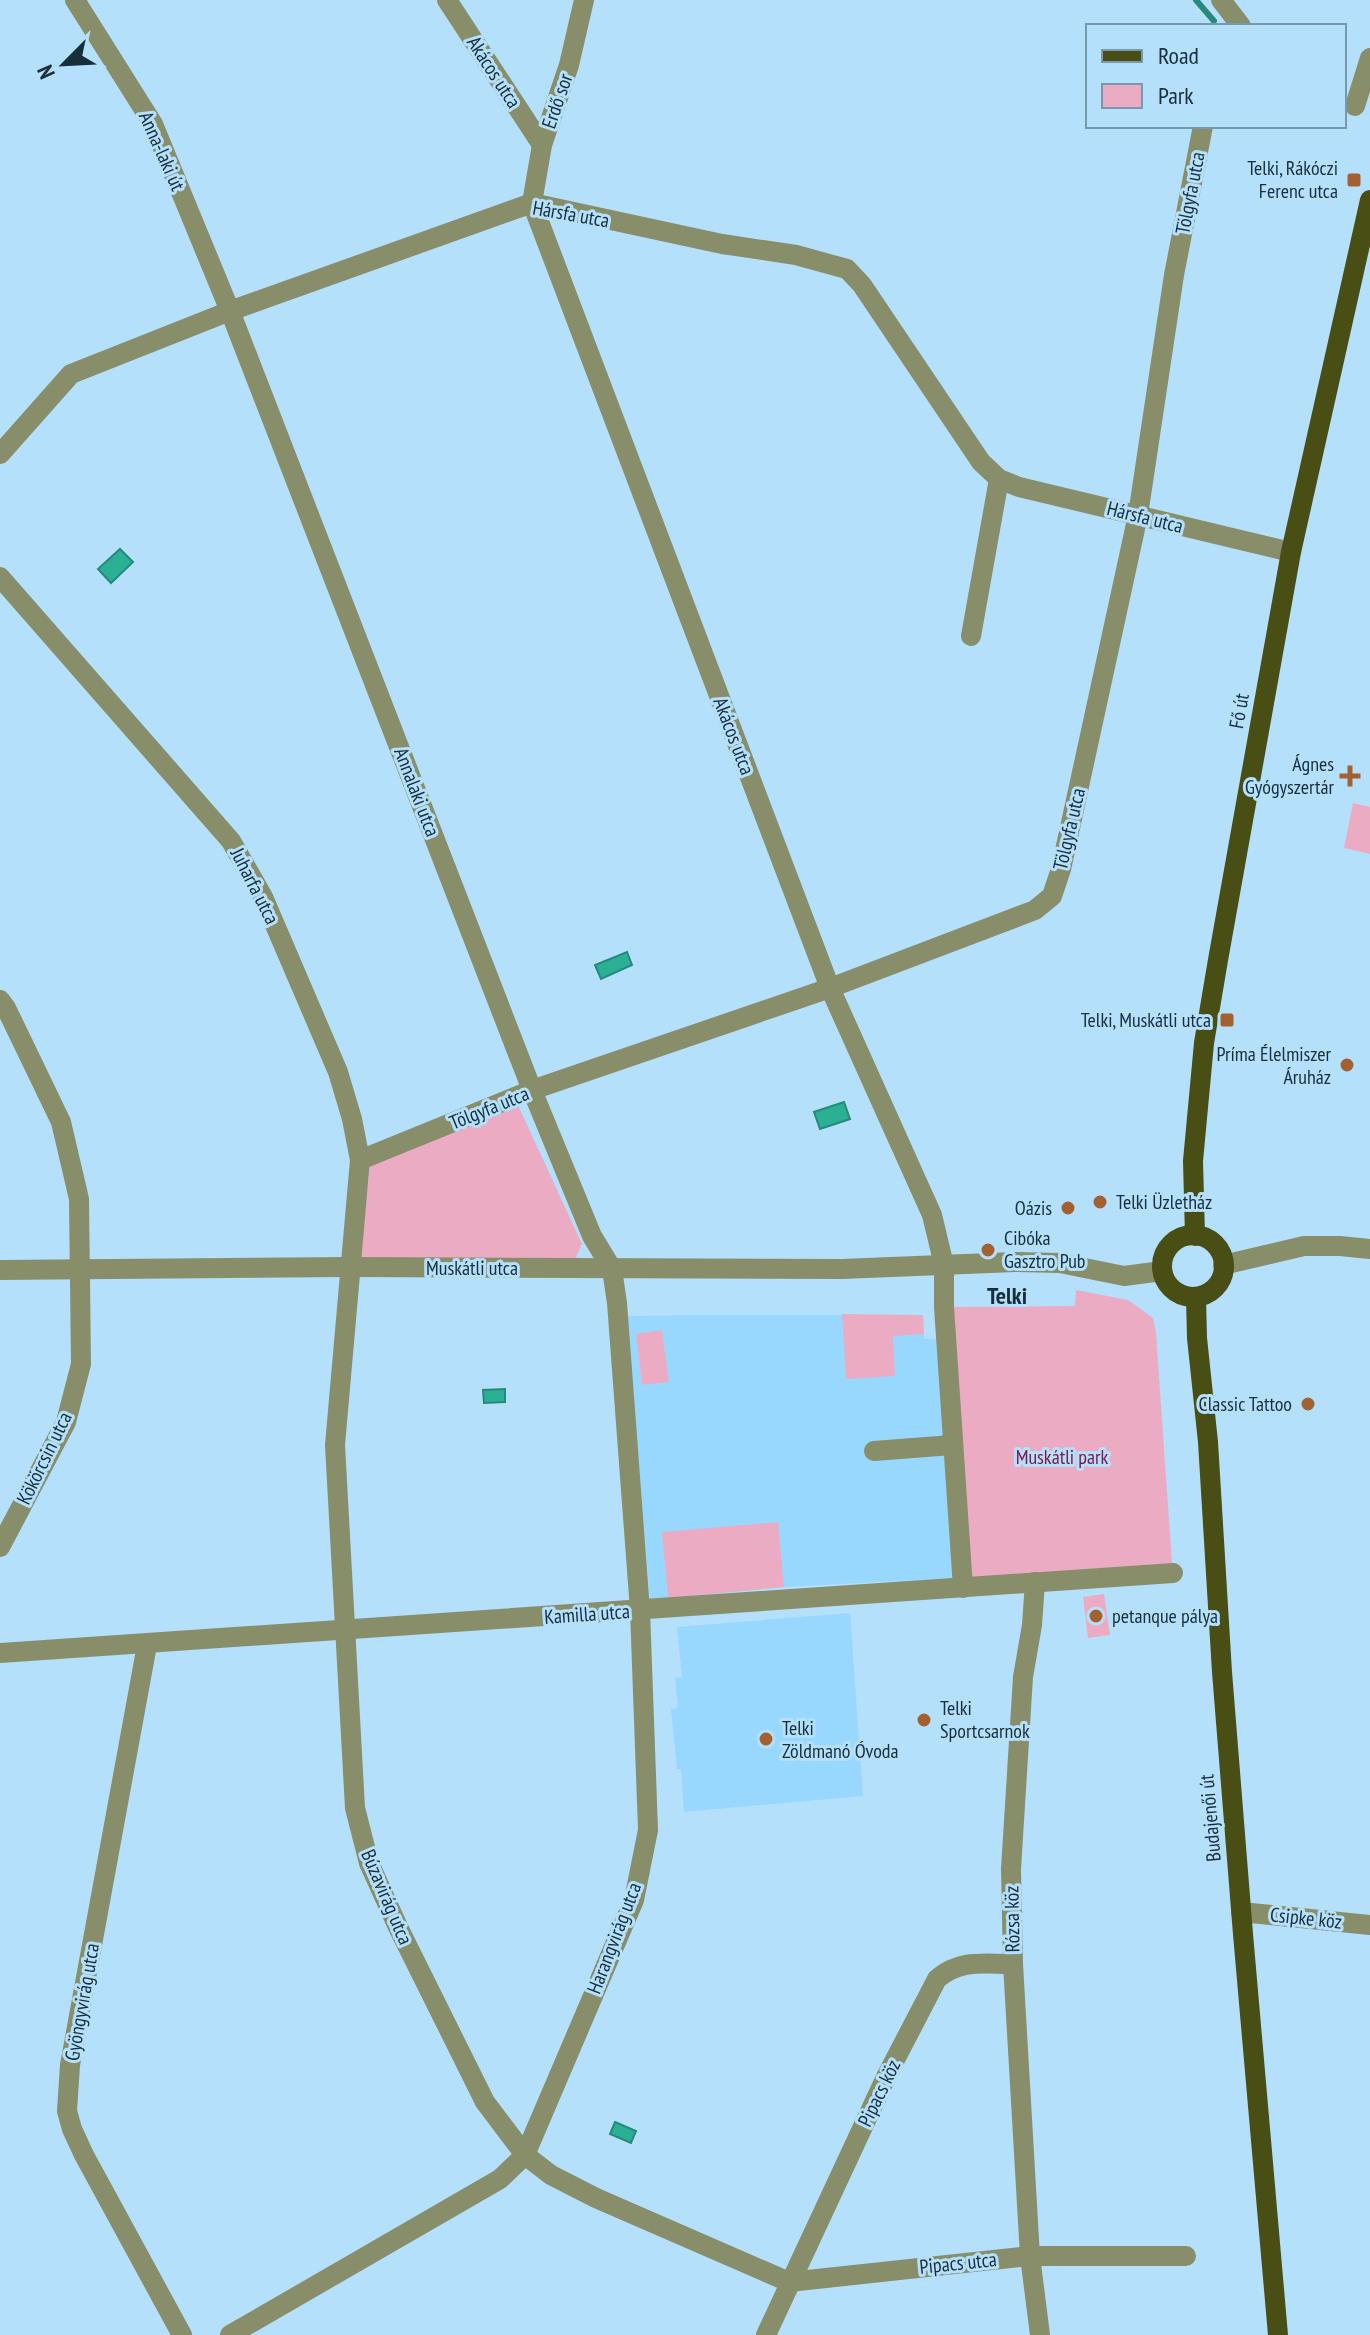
<svg xmlns="http://www.w3.org/2000/svg" width="1370" height="2335" font-family="'PT Sans Narrow',sans-serif">
  <rect width="100%" height="100%" fill="#b4e0fc"/>
  <g fill="#98d8ff">
    <polygon points="696,1315 923,1315 924,1339 937,1339 955,1578 784,1587 650,1600 627,1316"/>
    <polygon points="850,1613 863,1796 684,1812 681,1769 677,1769 671,1709 678,1708 675,1678 682,1677 677,1627"/>
  </g>
  <g fill="#ebacc3">
    <polygon points="1353,803 1370,807 1370,854 1344,848"/>
    <polygon points="518,1105 582,1244 574,1262 360,1259 370,1166"/>
    <polygon points="1076,1290 1128,1300 1153,1318 1156,1333 1172,1563 969,1578 951,1307 1075,1306"/>
    <polygon points="842,1314 923,1315 924,1334 893,1336 895,1376 846,1379"/>
    <polygon points="662,1330 669,1382 642,1385 636,1334"/>
    <polygon points="778,1522 784,1587 668,1598 662,1532"/>
    <polygon points="1104,1594 1110,1635 1088,1638 1083,1597"/>
  </g>
  <g fill="#2cb095" stroke="#26897a" stroke-width="2">
    <polygon points="120,549 133,562 111,583 98,569"/>
    <polygon points="627,952 632,965 601,979 595,965"/>
    <polygon points="844,1102 850,1119 820,1129 814,1112"/>
    <polygon points="505,1389 505,1402 484,1403 483,1390"/>
    <polygon points="615,2122 636,2131 631,2143 610,2134"/>
  </g>
  <g fill="none" stroke-linecap="round" stroke-linejoin="round">
    <polyline stroke="#26897a" stroke-width="6" points="1196,0 1214,21"/>
    <g stroke="#888e69" stroke-width="20">
      <polyline points="75,0 153,124 230,311 532,1090 592,1236 612,1269 617,1303 640,1610 648,1830 634,1900 525,2155 500,2179 230,2335"/>
      <polyline points="447,0 542,145"/>
      <polyline points="1221,0 1241,26"/>
      <polyline points="1355,106 1370,58"/>
      <polyline points="532,203 830,988 932,1215 944,1265 944,1307 963,1588"/>
      <polyline points="532,203 542,145 569,65 584,0"/>
      <polyline points="0,454 71,374 230,311 532,203 722,244 796,255 847,269 862,285 981,462 999,479 1019,487 1291,552"/>
      <polyline points="0,577 231,841 263,897 338,1072 352,1119 360,1160 335,1445 355,1808 369,1863 398,1927 485,2102 525,2155 551,2175 596,2198 789,2282"/>
      <polyline points="971,636 999,479"/>
      <polyline points="0,1000 6,1008 61,1122 79,1199 81,1364 66,1422 0,1547"/>
      <polyline points="360,1160 532,1090 830,988 1035,910 1052,896 1061,869 1138,515 1174,275 1203,126"/>
      <polyline points="1223,1265 1304,1246 1340,1246 1370,1249"/>
      <polyline points="0,1270 349,1267 842,1269 1015,1262 1060,1263 1124,1276 1162,1271"/>
      <polyline points="874,1451 952,1445"/>
      <polyline points="1035,1582 1032,1625 1023,1677 1011,1869 1013,1964 1030,2256 1040,2335"/>
      <polyline points="147,1645 70,2065 67,2111 72,2129 84,2155 182,2335"/>
      <polyline points="0,1653 1173,1573"/>
      <polyline points="1241,1912 1370,1925"/>
      <polyline points="789,2282 1030,2256 1186,2256"/>
      <path d="M 766,2335 L 887,2075 L 937,1979 C 960,1959 983,1964 1013,1964"/>
    </g>
    <g stroke="#484e14" stroke-width="20">
      <circle cx="1193" cy="1266" r="31"/>
      <polyline points="1195,1236 1193,1161 1204,1043 1218,960 1291,552 1370,200"/>
      <polyline points="1196,1297 1197,1338 1208,1442 1222,1672 1243,1934 1278,2335"/>
    </g>
  </g>
  <g fill="#a4612f" stroke="#b4e0fc" stroke-width="3">
    <rect x="1346" y="172" width="16" height="16" rx="4"/>
    <path d="M1346 764h8v8h8v8h-8v8h-8v-8h-8v-8h8z"/>
    <rect x="1219" y="1012" width="16" height="16" rx="4"/>
    <circle cx="1347" cy="1065" r="8"/>
    <circle cx="1100" cy="1202" r="8"/>
    <circle cx="1068" cy="1208" r="8"/>
    <circle cx="988" cy="1250" r="8"/>
    <circle cx="1308" cy="1404" r="8"/>
    <circle cx="1096" cy="1616" r="8"/>
    <circle cx="924" cy="1720" r="8"/>
    <circle cx="766" cy="1739" r="8"/>
  </g>
  <g text-anchor="middle" stroke-width="6" stroke-linejoin="round" paint-order="stroke">
    <g font-size="20" fill="#182e3b" stroke="#b4e0fc">
      <text transform="translate(494 72) rotate(57)" y="7">Akácos utca</text>
      <text transform="translate(557 101) rotate(-71)" y="7">Erdő sor</text>
      <text transform="translate(162 151) rotate(66)" y="7">Anna-laki út</text>
      <text transform="translate(1190 193) rotate(-79)" y="7">Tölgyfa utca</text>
      <text transform="translate(571 214) rotate(10)" y="7">Hársfa utca</text>
      <text transform="translate(1145 517) rotate(14)" y="7">Hársfa utca</text>
      <text transform="translate(1239 711) rotate(-80)" y="7">Fő út</text>
      <text transform="translate(734 736) rotate(69)" y="7">Akácos utca</text>
      <text transform="translate(417 792) rotate(69)" y="7">Annalaki utca</text>
      <text transform="translate(1069 829) rotate(-77)" y="7">Tölgyfa utca</text>
      <text transform="translate(255 886) rotate(63)" y="7">Juharfa utca</text>
      <text transform="translate(489 1108) rotate(-22)" y="7">Tölgyfa utca</text>
      <text x="472" y="1275">Muskátli utca</text>
      <text transform="translate(44 1458) rotate(-64)" y="7">Kökörcsin utca</text>
      <text transform="translate(587 1614) rotate(-4)" y="7">Kamilla utca</text>
      <text transform="translate(1210 1818) rotate(-95)" y="7">Budajenői út</text>
      <text transform="translate(387 1897) rotate(67)" y="7">Búzavirág utca</text>
      <text transform="translate(1306 1918) rotate(6)" y="7">Csipke köz</text>
      <text transform="translate(1012 1919) rotate(-91)" y="7">Rózsa köz</text>
      <text transform="translate(614 1938) rotate(-69)" y="7">Harangvirág utca</text>
      <text transform="translate(82 2002) rotate(-80)" y="7">Gyöngyvirág utca</text>
      <text transform="translate(879 2093) rotate(-64)" y="7">Pipacs köz</text>
      <text transform="translate(958 2263) rotate(-6)" y="7">Pipacs utca</text>
    </g>
    <g font-size="20" fill="#182e3b" stroke="#b4e0fc" text-anchor="end">
      <text x="1338" y="175">Telki, Rákóczi<tspan x="1338" dy="23">Ferenc utca</tspan></text>
      <text x="1334" y="771">Ágnes<tspan x="1334" dy="23">Gyógyszertár</tspan></text>
      <text x="1211" y="1027">Telki, Muskátli utca</text>
      <text x="1331" y="1061">Príma Élelmiszer<tspan x="1331" dy="23">Áruház</tspan></text>
      <text x="1116" y="1209" text-anchor="start">Telki Üzletház</text>
      <text x="1052" y="1215">Oázis</text>
      <text x="1004" y="1245" text-anchor="start">Cibóka<tspan x="1004" dy="23">Gasztro Pub</tspan></text>
      <text x="1292" y="1411">Classic Tattoo</text>
      <text x="1112" y="1623" text-anchor="start">petanque pálya</text>
      <text x="940" y="1715" text-anchor="start">Telki<tspan x="940" dy="23">Sportcsarnok</tspan></text>
      <text x="782" y="1735" text-anchor="start">Telki<tspan x="782" dy="23">Zöldmanó Óvoda</tspan></text>
    </g>
    <g font-size="20" fill="#82174d" stroke="#b4e0fc">
      <text x="1062" y="1464">Muskátli park</text>
    </g>
    <g font-size="24" font-weight="bold" fill="#182e3b" stroke="#b4e0fc">
      <text x="1007" y="1304">Telki</text>
    </g>
  </g>
  <rect x="1086" y="24" width="260" height="104" fill="#b4e0fc" stroke="#7699af" stroke-width="2"/>
  <rect x="1102" y="50" width="40" height="12" fill="#484e14" stroke="#7699af" stroke-width="2"/>
  <text x="1158" y="64" font-size="24" fill="#182e3b">Road</text>
  <rect x="1102" y="84" width="40" height="24" fill="#ebacc3" stroke="#7699af" stroke-width="2"/>
  <text x="1158" y="104" font-size="24" fill="#182e3b">Park</text>
  <g transform="translate(64 64) rotate(246)" stroke="#b4e0fc" stroke-width="6" paint-order="stroke">
  <path d="M0-6L14 30L0 20L-14 30Z" fill="#182e3b"/>
  <text y="-12" font-size="22" font-weight="bold" text-anchor="middle" fill="#182e3b">N</text>
  </g>
</svg>
